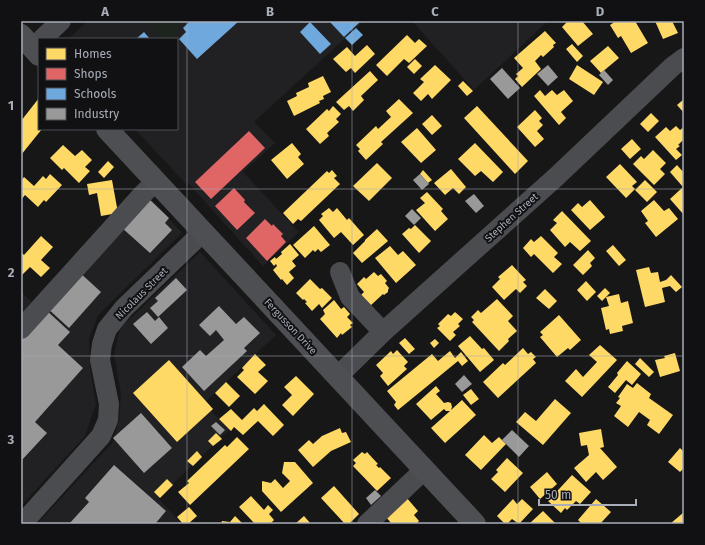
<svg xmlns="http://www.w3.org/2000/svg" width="705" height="545" font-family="'Fira Sans',sans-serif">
  <rect width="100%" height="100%" fill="#171717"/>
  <g fill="#212123">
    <polygon points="88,21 364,21 254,122 275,143 243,172 299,232 263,266 188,183 187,185 135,129 177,129 177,39 68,39"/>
    <polygon points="412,21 548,21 474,90"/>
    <polygon points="141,188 182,233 98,315 89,339 90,368 96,404 85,436 21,506 21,292 34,304"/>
    <polygon points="200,252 276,335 204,403 229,430 158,498 182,524 37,524 112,443 119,420 121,394 114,354 120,328"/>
  </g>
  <polygon fill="#1d241e" points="149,21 181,21 176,35 172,39 162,39 148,23"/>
  <g fill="#ffd966">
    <polygon points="568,21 582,21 593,34 578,46 562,27"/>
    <polygon points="616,21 635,21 648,43 631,53 621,36 618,38 610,25"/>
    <polygon points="655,21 672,21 678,33 663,39"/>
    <polygon points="545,31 556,43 553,45 554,47 543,57 541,55 535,61 541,69 522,87 515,79 518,76 516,74 523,68 514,58"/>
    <polygon points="407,35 415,43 419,39 427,46 409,63 404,59 387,76 376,65"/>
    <polygon points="572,44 583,56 577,62 566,49"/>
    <polygon points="367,45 375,54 355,73 351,68 346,72 333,59 347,47 355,56"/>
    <polygon points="608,46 619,58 601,73 590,61"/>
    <polygon points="415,59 422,66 414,74 407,67"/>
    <polygon points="435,65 451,80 432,99 428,94 421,101 413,93 424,82 420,79"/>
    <polygon points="577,65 603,82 594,95 569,79"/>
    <polygon points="370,71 378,80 361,96 364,100 353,111 349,106 344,110 336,102"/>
    <polygon points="323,76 331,92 323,96 324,99 319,101 320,103 294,116 287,101 297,96 296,93 309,87 308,83"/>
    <polygon points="463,81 473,91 467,96 458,86"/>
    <polygon points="540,90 545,96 552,90 557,95 564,90 573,101 561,112 566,118 559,125 534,96"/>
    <polygon points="39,98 39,129 42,129 21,155 21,121"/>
    <polygon points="399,99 413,113 381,142 383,144 366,160 358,151 360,149 356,145 376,126 378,129 391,117 386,111"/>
    <polygon points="684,99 684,113 677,105"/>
    <polygon points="333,106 341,114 336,119 339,122 327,133 329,136 320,144 306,129 327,109 329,111"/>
    <polygon points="477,106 528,161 515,174 464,118"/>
    <polygon points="535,110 542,118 539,121 543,125 537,131 544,139 535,147 517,127"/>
    <polygon points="651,113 659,121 648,132 640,124"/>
    <polygon points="432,115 442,126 432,135 422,124"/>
    <polygon points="676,126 680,130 684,127 684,139 678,145 680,146 676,149 682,155 676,160 655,137 666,127 670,131"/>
    <polygon points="417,128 436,150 421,163 401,142"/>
    <polygon points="632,139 641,149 630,159 621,149"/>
    <polygon points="292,143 301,154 298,157 304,164 287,179 271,160"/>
    <polygon points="475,143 503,172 493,182 481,171 475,176 458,159"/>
    <polygon points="63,145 75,156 82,150 92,160 85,167 90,171 79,183 64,168 62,170 50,158"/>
    <polygon points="653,150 666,163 660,169 665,174 654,185 633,164 641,156 644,159"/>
    <polygon points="108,161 114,167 104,178 98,172"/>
    <polygon points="377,163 392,178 369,201 353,186"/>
    <polygon points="620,164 637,182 632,186 635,189 626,198 606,177"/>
    <polygon points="677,165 684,173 684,186 683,187 670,172"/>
    <polygon points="451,169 466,187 459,194 453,188 445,195 434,183"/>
    <polygon points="332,170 337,176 334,178 340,184 301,221 298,219 293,224 283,213 327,171 329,173"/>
    <polygon points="423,170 432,180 428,183 420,174"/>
    <polygon points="50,174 62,185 46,202 44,200 38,207 25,195 21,200 21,181 24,177 34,186 43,176 46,179"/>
    <polygon points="112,180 118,213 101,216 97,193 89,195 87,184"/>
    <polygon points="645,180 657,192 647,202 635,190"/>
    <polygon points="683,187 684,189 684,215 670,199"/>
    <polygon points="427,192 443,209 441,211 448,219 435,231 416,210 425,203 420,198"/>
    <polygon points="590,200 605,217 590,230 571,210 578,203 582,207"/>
    <polygon points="654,200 664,211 669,208 678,219 656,237 645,223 648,221 641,211"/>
    <polygon points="329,208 333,212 337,208 347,220 349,218 364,235 353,245 341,232 334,238 319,220 323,216 321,214"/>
    <polygon points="562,211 591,241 580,251 570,242 565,247 550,230 557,223 553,220"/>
    <polygon points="415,225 431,241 419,253 402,234 409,228 411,229"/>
    <polygon points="314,226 330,245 321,252 318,249 315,252 313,250 305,258 293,245"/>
    <polygon points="377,229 388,241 362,263 353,253 365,241 365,240"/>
    <polygon points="41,236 53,247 41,260 50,268 41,277 30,267 21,276 21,255 22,253 24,255"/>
    <polygon points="541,236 558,253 554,257 562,264 553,273 534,254 531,257 523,248 531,239 534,242"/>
    <polygon points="290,244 299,255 292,261 296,266 289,272 294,278 287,285 282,279 281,280 273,270 277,266 276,264 274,266 270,261 275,257 276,259 282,254 281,252"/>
    <polygon points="613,245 626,260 619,266 606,251"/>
    <polygon points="390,246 398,255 403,251 416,265 396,283 375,258"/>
    <polygon points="588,250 595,258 590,263 592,266 583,275 573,265"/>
    <polygon points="512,265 526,280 523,282 527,286 520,293 516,289 504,300 492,287 500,279 498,277"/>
    <polygon points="649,267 651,273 658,272 660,282 666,280 671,275 682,287 676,292 670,286 662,288 665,302 645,307 636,270"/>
    <polygon points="374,272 378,276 381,274 387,281 385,283 389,288 388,290 388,292 384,295 383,294 370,306 360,296 364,292 357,284 364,277 366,279"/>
    <polygon points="310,279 320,289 322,288 332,298 322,308 319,304 312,311 305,303 307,302 304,299 303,300 296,293"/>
    <polygon points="586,281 596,292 587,301 577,290"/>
    <polygon points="605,288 610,293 602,301 597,296"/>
    <polygon points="545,289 557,301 549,309 536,298"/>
    <polygon points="619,294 621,303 628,301 633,323 622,326 623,331 610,334 609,329 606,330 601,308 609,306 606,297"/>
    <polygon points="497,299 513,316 508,321 517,331 508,339 509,341 499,351 472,322 474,320 471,317 478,310 481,313"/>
    <polygon points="334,300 341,309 344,307 350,314 347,317 353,323 350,325 352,327 342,335 341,333 337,338 320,319 325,314 323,310"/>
    <polygon points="455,312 463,319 458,324 460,326 453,332 456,335 450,341 437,328 440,326 438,324 448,314 451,316"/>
    <polygon points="559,315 581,340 570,350 568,348 557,357 540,337 543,335 540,332"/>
    <polygon points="470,336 482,349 484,348 494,360 480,372 458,346"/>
    <polygon points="405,338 415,349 409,354 399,343"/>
    <polygon points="435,339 439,343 434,348 430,343"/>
    <polygon points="600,345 617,360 582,397 565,381 576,369 583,377 597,362 589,355"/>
    <polygon points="523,348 528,354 531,352 536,357 533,359 536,363 498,398 483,382 503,363 505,365"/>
    <polygon points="397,350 408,362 404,366 407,369 388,386 380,376 383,373 376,365 391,351 393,354"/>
    <polygon points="450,351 455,358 461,352 468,361 462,366 458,361 398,410 394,405 396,402 387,391 432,354 438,361"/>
    <polygon points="675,353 680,371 660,377 655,360 665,358 664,356"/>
    <polygon points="255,354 266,365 258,372 268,381 255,394 237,377 244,370 242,368"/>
    <polygon points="640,358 654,372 649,377 635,364"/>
    <polygon points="169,360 213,409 177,442 133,393"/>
    <polygon points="627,361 641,374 632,385 626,380 615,393 608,387 618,375 617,373"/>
    <polygon points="296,376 314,394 293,416 282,405 292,395 284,387"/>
    <polygon points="226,382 240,396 229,407 215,393"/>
    <polygon points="637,383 651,394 649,398 673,415 659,434 647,425 650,420 639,412 628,427 614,416 621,406 616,403 620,398 618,397 627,384 633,388"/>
    <polygon points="436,386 440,391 436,394 444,403 448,402 451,403 452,407 451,410 462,400 476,415 445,443 431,428 450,411 446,411 444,409 431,420 416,404"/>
    <polygon points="471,389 479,399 471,405 463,395"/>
    <polygon points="555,399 571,413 543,445 516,422 525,412 536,421"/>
    <polygon points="264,404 284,425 273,436 258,421 243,435 234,427 231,431 219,419 231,409 242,420 254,408 257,411"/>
    <polygon points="340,428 342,433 346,432 351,442 331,451 313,467 298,450 309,440 313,444 322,436"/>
    <polygon points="601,429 604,447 600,448 617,467 603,480 596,472 586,482 574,468 589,455 587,445 581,446 579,433"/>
    <polygon points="216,433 222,439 213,446 208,441"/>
    <polygon points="484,435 492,443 499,437 506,444 481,470 465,455"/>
    <polygon points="237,437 249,449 190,505 178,492 189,483 187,481 225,445 227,447"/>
    <polygon points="680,448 684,452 684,468 680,472 668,462"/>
    <polygon points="197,451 202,457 193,466 187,461"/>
    <polygon points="362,452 365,454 367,452 378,464 376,465 379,468 380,467 391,478 377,491 353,466 356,463 353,460"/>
    <polygon points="507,458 523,473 505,492 491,479 498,472 496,470"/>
    <polygon points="284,462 295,462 313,483 281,512 262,491 262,481 271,483 275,479 283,488 290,481 282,473"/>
    <polygon points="547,472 557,484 540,499 530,487"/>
    <polygon points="572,475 591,492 580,504 576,501 567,510 565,508 561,513 548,501"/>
    <polygon points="167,479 173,485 160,498 154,492"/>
    <polygon points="334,486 359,514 349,524 345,524 321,498"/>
    <polygon points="251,496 264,510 268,505 273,510 269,514 274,520 270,524 255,524 239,507"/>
    <polygon points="406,497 418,511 414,515 419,521 416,524 392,524 385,516"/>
    <polygon points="513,499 517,504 522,499 533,509 519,524 512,519 507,524 505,524 497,516"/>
    <polygon points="596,499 611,512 600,524 582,524 578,520"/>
    <polygon points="189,507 197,516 188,524 183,524 177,517"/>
    <polygon points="543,511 556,524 529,524"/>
    <polygon points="684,512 684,524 670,524"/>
    <polygon points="235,516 243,524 221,524 222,521 230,522"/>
    <polygon points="304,516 311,524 295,524"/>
  </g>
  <g fill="#e06666">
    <polygon points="249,131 265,148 211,199 195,182"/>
    <polygon points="234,188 245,200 244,202 255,213 237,230 215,206"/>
    <polygon points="265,219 272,226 273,224 283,234 281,236 286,242 267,261 246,238"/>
  </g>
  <g fill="#6fa8dc">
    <polygon points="190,21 239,21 197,59 179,39 186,32 183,28"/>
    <polygon points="329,21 361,21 344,37"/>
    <polygon points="310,22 331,44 320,54 300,32"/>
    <polygon points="356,28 363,35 352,45 345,38"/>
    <polygon points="144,32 150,39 136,39"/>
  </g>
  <g fill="#999">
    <polygon points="548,65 558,77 548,86 537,74"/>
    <polygon points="502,68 520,88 508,99 490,79"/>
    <polygon points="604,70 613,80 608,85 599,75"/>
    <polygon points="420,174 429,184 422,190 413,180"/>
    <polygon points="474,194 484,206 476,213 465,201"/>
    <polygon points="148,198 169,218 165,223 172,230 150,253 121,227"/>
    <polygon points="412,209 421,218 414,225 405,216"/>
    <polygon points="78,271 101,292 69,328 46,307"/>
    <polygon points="176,278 187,290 158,317 150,308 158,301 155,298"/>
    <polygon points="219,306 236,324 244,317 260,333 244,348 247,351 204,391 182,367 200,350 206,356 224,340 216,330 210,336 199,325"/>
    <polygon points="45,309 70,332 58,345 83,368 35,422 47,433 21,461 21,336"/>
    <polygon points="147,312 155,321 159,317 168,328 151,344 133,324"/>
    <polygon points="464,375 472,384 462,392 455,384"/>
    <polygon points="141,413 172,448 144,473 113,438"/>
    <polygon points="216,422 225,430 220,435 211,426"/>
    <polygon points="512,430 529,446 519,457 502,440"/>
    <polygon points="114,465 166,511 155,524 69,524 89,502 85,498"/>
    <polygon points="375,490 381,496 371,505 366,498"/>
  </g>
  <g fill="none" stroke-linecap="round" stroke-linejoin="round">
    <g stroke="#4b4c50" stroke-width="20">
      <polyline points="42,39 61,21"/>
      <polyline points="340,272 350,297 383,332"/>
      <polyline points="21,329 142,195 156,181"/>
      <polyline points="338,376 383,332 556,177 673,66 684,58"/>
      <polyline points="22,524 101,436 108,420 109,404 100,360 102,344 107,329 124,308 203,232"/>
      <polyline points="367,524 424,470"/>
    </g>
    <g stroke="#4d4f52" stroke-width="22">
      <polyline points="21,35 39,55"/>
      <polyline points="107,129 475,524"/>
    </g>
  </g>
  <path fill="none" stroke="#a8adb8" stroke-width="1" stroke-opacity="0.55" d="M 187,21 L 187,524M 352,21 L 352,524M 518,21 L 518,524M 21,189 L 684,189M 21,356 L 684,356"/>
  <g text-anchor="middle" stroke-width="4" stroke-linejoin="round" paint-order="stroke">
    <g font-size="10" fill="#a8adb8" stroke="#111113">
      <text transform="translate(511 217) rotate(-42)" y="4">Stephen Street</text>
      <text transform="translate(141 293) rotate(-45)" y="4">Nicolaus Street</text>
      <text transform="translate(291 326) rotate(47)" y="4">Fergusson Drive</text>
    </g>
  </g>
  <rect width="705" height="545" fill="none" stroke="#111113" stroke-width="44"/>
  <rect x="38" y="38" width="140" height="92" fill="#111113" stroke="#4d4f55"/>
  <rect x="46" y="48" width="20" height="12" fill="#ffd966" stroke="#4d4f55"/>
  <text x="74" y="58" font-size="12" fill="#a8adb8">Homes</text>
  <rect x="46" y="68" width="20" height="12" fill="#e06666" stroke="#4d4f55"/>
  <text x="74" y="78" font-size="12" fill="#a8adb8">Shops</text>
  <rect x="46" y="88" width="20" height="12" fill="#6fa8dc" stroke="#4d4f55"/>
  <text x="74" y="98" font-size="12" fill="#a8adb8">Schools</text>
  <rect x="46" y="108" width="20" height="12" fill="#999999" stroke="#4d4f55"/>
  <text x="74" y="118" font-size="12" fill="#a8adb8">Industry</text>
  <path d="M539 499v6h97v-6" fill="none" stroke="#a8adb8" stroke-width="2"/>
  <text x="545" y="499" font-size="12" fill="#a8adb8" stroke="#111113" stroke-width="3" paint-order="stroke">50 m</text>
  <rect x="22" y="22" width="661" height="501" fill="none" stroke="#a8adb8" stroke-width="1.5"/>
  <g font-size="13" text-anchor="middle" font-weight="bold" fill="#a8adb8">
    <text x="105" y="16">A</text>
    <text x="270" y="16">B</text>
    <text x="435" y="16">C</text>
    <text x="600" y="16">D</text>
    <text x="11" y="110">1</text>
    <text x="11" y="277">2</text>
    <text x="11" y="444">3</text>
  </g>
</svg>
